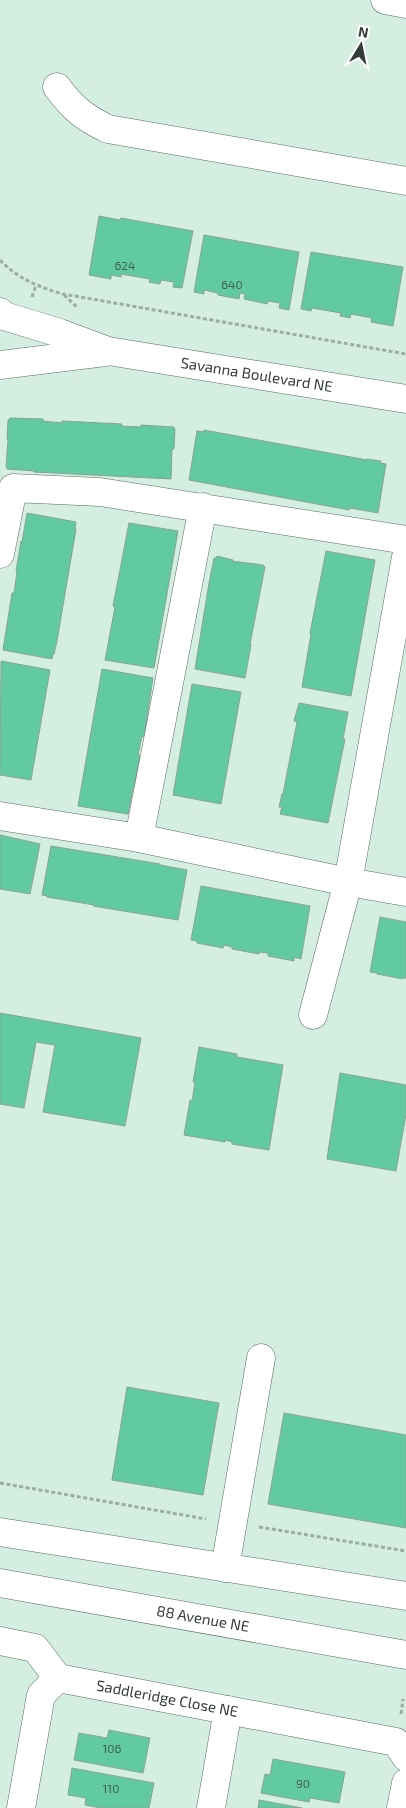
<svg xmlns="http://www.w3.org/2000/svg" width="406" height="1808" font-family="'Exo 2',sans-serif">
  <rect width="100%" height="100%" fill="#d4eee1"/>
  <g fill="#62caa1" stroke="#8aa296">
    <polygon points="99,216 120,220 121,218 193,231 182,288 173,287 174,282 161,280 160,284 149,282 150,279 121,274 121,277 111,275 111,279 89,275"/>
    <polygon points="204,235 299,252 289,310 279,308 280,303 268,301 267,304 244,299 245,294 240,293 239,299 218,295 218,293 204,290 204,294 194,292"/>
    <polygon points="311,252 403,267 393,326 371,322 372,318 351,314 350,318 340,316 341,313 312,308 311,311 301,309"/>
    <polygon points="10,418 43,419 43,421 62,423 62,421 122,424 121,426 141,427 141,425 174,427 174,429 175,429 174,449 172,449 171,479 34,472 34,471 7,469 7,467 6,467 8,440 7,439 8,420 9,420"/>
    <polygon points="204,430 367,460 367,459 381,461 380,463 386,464 378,513 350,508 349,510 189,480 197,431 204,432"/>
    <polygon points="27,513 76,522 75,529 76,529 57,641 54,654 53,654 52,659 3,650 12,593 14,593 17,572 16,571 21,541 22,542"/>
    <polygon points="129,523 178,531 154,668 105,660 115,607 113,606"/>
    <polygon points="326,551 375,560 351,696 302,687 311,634 310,633"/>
    <polygon points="217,556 233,560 232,561 263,565 265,567 250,644 251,645 245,678 195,669 209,583 214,558 216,558"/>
    <polygon points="1,661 50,670 31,780 0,775"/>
    <polygon points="102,669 153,678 144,737 142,736 138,755 140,756 134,788 133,788 128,814 78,806"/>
    <polygon points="192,684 241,692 221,804 173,795"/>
    <polygon points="299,703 348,712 343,739 345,739 328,823 280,814 282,807 279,807 282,794 283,794 297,722 294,721"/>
    <polygon points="0,835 40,844 30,894 0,889"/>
    <polygon points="51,846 160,864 160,865 187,870 178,920 93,906 94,905 47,897 47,896 42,895"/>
    <polygon points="201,886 310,906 301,959 294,957 294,961 268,956 268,953 259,952 259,954 232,949 232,947 224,945 223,948 197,943 197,941 191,940"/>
    <polygon points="380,917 406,922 406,978 403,978 403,979 377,974 377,973 370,972"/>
    <polygon points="0,1013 141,1038 125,1126 43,1112 55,1045 36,1042 24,1108 0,1104"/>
    <polygon points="199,1047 237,1054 237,1057 283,1065 269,1150 232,1144 232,1142 225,1140 225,1142 184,1135 190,1100 192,1101 195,1082 193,1082"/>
    <polygon points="340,1073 406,1085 406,1114 396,1171 327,1159"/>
    <polygon points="127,1387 219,1403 203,1495 112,1480"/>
    <polygon points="284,1413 406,1435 406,1528 268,1504"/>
    <polygon points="109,1730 150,1738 143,1773 74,1760 79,1733 107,1738"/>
    <polygon points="273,1759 345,1772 339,1803 310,1798 309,1802 261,1793 265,1774 270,1775"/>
    <polygon points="72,1768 154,1783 149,1808 101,1808 85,1805 86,1798 68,1795"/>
    <polygon points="259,1800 302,1808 258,1808"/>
  </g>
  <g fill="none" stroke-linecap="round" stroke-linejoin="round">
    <g stroke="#566d62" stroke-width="29">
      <g id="minor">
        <polyline points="385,0 406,4"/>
        <path d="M 57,87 C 73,109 85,118 108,129 L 406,181"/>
        <path id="s1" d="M 0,312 L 4,316 L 60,333 L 108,351 L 406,399"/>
        <polyline points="0,365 105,352"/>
        <polyline points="0,554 13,488 100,492 406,540"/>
        <polyline points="0,816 139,838 348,882 406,892"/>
        <polyline points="139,838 203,507"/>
        <polyline points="313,1015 348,882 406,557"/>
        <polyline points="0,1532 406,1596"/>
        <polyline points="225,1568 261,1358"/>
        <path id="s2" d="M 0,1583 L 406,1655"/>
        <polyline points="0,1641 35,1648 58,1678"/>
        <path id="s3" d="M 21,1808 L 41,1695 L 58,1678 L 396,1742 L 406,1757"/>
        <polyline points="211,1808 228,1710"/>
        <polyline points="401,1808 406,1783"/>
      </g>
    </g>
    <g stroke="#99aea4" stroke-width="3" stroke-dasharray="4 2.5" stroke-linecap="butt">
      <path d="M 0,260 C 18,279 39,287 63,294 L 406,354"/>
      <polyline points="64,295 78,308"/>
      <polyline points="32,297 36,285"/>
      <polyline points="0,1483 206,1519"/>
      <polyline points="259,1527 406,1551"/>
      <polyline points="401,1714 403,1699"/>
    </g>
    <use href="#minor" stroke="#fff" stroke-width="28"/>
  </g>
  <g text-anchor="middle" stroke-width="4" stroke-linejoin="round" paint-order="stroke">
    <g font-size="12" fill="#3f6052">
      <text x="125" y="270">624</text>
      <text x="232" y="289">640</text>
      <text x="112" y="1753">106</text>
      <text x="303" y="1788">90</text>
      <text x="111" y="1793">110</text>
    </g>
    <g font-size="15" fill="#333d38" stroke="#fff">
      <text dy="5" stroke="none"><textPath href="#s1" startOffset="266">Savanna Boulevard NE</textPath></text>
      <text dy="5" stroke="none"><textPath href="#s2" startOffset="206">88 Avenue NE</textPath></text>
      <text dy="5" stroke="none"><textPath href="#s3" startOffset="250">Saddleridge Close NE</textPath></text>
    </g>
  </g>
  <g transform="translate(361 45) rotate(10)" stroke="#ffffff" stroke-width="4" paint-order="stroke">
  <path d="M0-4L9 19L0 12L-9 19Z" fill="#333d38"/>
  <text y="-8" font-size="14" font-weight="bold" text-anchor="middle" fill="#333d38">N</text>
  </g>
</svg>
